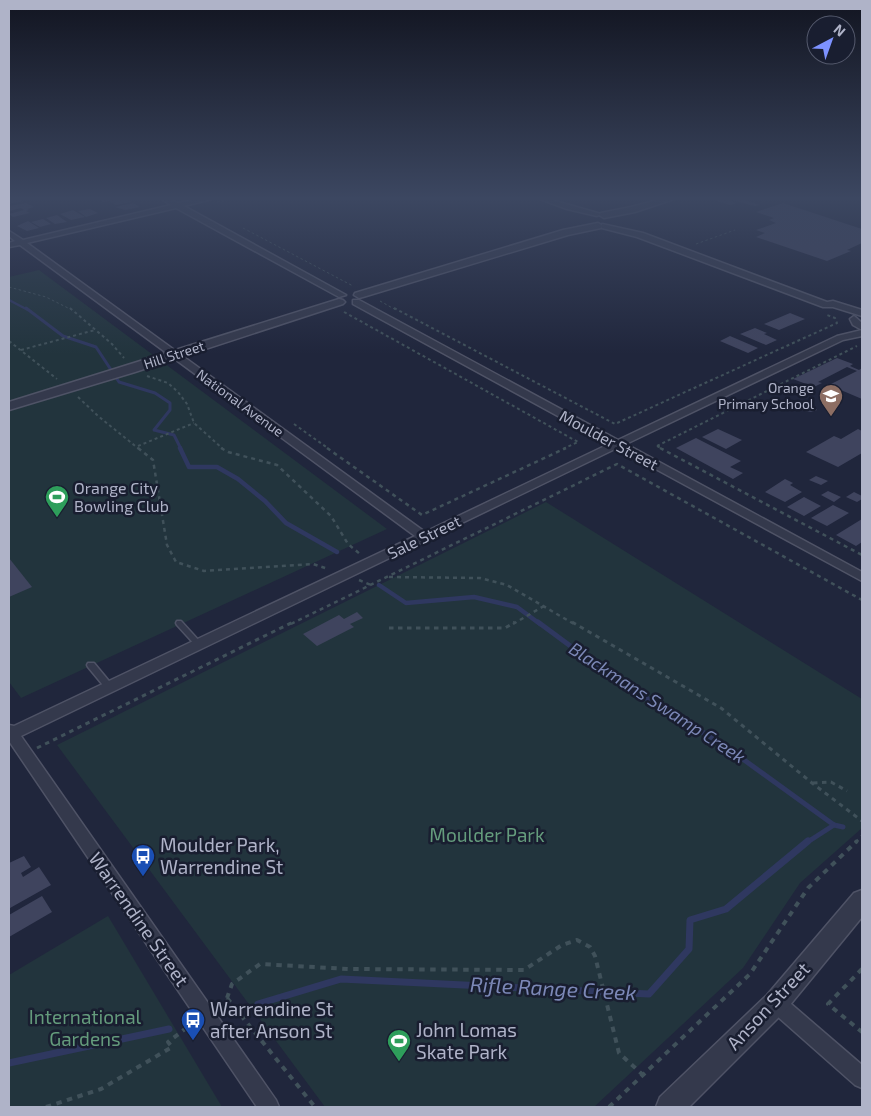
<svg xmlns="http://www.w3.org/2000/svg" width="871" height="1116" font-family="'Exo 2',sans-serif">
  <rect width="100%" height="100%" fill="#20263c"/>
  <g fill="#22343d">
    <polygon points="39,270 387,529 21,698 9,682 9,277"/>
    <polygon points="546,502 862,699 862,828 800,883 743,968 594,1107 325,1107 57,745"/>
    <polygon points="108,916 222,1107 9,1107 9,975"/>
  </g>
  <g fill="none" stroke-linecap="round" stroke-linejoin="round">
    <polyline stroke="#2f3860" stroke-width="2.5" points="9,300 28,310"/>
    <polyline stroke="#2f3860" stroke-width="3" points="26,308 63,336 96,347 119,382 155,393 170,403 170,410 154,430 174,435 181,449"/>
    <g stroke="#2f3860" stroke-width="4.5">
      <polyline points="180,448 189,467 217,467 238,479 265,501 286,523 337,552"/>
      <polyline points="379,585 406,603 474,597 517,607 540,624"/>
    </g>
    <g stroke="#2f3860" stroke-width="5">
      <polyline points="538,622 615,679 722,744 834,825 843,827"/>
      <polyline points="806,843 834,825"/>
    </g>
    <g stroke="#2f3860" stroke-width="7">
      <polyline points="258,1004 341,979 649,994 689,949 690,920 726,909 808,841"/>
      <polyline points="9,1063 169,1029"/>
    </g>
  </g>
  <g fill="#3f445e">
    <polygon points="18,198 23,201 9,204 9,200"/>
    <polygon points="106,198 125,198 132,202 116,205 109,201 104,202 99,200"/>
    <polygon points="715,198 743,198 745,200 760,205 755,206 727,199 737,203 730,205 710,199"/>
    <polygon points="26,203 34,207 27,209 29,210 26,211 30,213 13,217 9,214 24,210 21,208 9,211 9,206"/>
    <polygon points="133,203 140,207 125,210 115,207"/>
    <polygon points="783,203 862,229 862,243 847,250 851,251 827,261 756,237 765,233 756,230 776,223 769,220 774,218 756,212"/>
    <polygon points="90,209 98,213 86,217 78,211"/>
    <polygon points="73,210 85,217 71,220 60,214"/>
    <polygon points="57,215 67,222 55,224 46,218"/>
    <polygon points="43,219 51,224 40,227 31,222"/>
    <polygon points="28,221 39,228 27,231 17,226"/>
    <polygon points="790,313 805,319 779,330 764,324"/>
    <polygon points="755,328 767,333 764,334 777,340 766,345 740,334"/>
    <polygon points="730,336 758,348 748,353 720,341"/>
    <polygon points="837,358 853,364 850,366 859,370 862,368 862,399 829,385 857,371 847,367 818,382 822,383 814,387 793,379"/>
    <polygon points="801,404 812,405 817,410 812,412 803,411 799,407"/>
    <polygon points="718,429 742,440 726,449 702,437"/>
    <polygon points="858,429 862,431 862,453 838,467 806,452 834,436 841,439"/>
    <polygon points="696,438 741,461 730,467 743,473 733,479 676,448"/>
    <polygon points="816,476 828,481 821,485 809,480"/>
    <polygon points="785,479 793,483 790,485 802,492 785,502 765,492"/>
    <polygon points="828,491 841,497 834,502 821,495"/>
    <polygon points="854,492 862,496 862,499 857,502 846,497"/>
    <polygon points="804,497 821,506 804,516 787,507"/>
    <polygon points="833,505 849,513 827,526 811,518"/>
    <polygon points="862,519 862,542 856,546 836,535"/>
    <polygon points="9,558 32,587 9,597"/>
    <polygon points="357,612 363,618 350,624 354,627 317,646 303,634 339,615 344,619"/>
    <polygon points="24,856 31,867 21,873 23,877 39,867 51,885 10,908 9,906 9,863"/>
    <polygon points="42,896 52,912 9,937 9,915"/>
  </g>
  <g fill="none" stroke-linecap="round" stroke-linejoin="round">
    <g stroke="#4f5366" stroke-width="3">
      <g id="service">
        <polygon points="177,621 181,621 201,643 202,645 201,647 197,647 177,625 176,623"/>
        <polygon points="88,663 94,663 113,686 114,688 113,690 107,690 88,667 87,665"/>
      </g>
    </g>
    <g stroke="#4f5366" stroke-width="3">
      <g id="minor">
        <polygon points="160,198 167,198 178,203 203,198 213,198 212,199 184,206 346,295 339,297 176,208 27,243 425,532 609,444 353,304 353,300 359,300 618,440 837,336 862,330 862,336 843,340 626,444 862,572 862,581 617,448 21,736 276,1100 279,1107 257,1107 9,741 9,725 14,726 415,536 20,245 9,247 9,243 15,241 9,236 9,231 23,240 171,205"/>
        <polygon points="537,198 545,198 601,214 597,216 567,209"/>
        <polygon points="602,224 643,233 827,302 833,301 862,310 862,316 833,307 823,307 637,237 602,228"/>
        <polygon points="854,316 862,323 862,330 853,325 850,319"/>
        <polygon points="776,994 783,997 862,1065 862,1088 855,1085 769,1009 766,1003 769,997"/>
      </g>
    </g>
    <g stroke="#4f5366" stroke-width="3">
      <g id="tertiary">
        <polygon points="665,198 677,198 635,212 604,218 599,215 601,213 631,207"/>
        <polygon points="598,223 603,226 601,228 568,235 363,297 359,298 354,295 355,293 563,230"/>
        <polygon points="339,299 343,300 345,302 343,304 135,372 9,410 9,402"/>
        <polygon points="862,890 862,917 785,1011 689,1107 656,1107 660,1097 767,995 854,893"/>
      </g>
    </g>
    <g stroke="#40515a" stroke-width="1" stroke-dasharray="2.5 2.5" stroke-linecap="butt">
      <polyline points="217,202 238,198"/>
      <polyline points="243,228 353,286"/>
      <polyline points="696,244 735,230"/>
      <polyline points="9,287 46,297 72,310"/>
      <polyline points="380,301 396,310"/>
    </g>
    <g stroke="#40515a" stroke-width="2" stroke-dasharray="3 3" stroke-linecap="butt">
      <polyline points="70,308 112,344 124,358"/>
      <polyline points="394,308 615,424 837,323 835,318 827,315"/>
      <polyline points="344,312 578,442"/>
      <polyline points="9,341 57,379"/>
      <polyline points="21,350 95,330"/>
      <polyline points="147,376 168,383 178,392 187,404 194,423 223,449"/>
      <polyline points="78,397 98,416 139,449"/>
      <polyline points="294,424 329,449"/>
      <polyline points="138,446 194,423"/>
      <polyline points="657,446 663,449"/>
      <polyline points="657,446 857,346"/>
      <polyline points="563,449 578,442"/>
    </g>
    <g stroke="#40515a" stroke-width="2.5" stroke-dasharray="4 4" stroke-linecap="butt">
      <polyline points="138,448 153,460 167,545 176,562 204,571 313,564 328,569"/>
      <polyline points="221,448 228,452 277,465 331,516 348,544 360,554"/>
      <polyline points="327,448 422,515 566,448"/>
      <polyline points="660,448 862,555"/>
      <polyline points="389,577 480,578 507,585 574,624"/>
      <polyline points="359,580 371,585"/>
      <polyline points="291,624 617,464 862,600"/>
      <polyline points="513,624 544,606"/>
    </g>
    <g stroke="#40515a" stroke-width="3" stroke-dasharray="4.5 4.5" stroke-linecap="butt">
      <polyline points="572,622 721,708 812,783 862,821"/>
      <polyline points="389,628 505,628 515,622"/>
      <polyline points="37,748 293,622"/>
      <polyline points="813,783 831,782 847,791"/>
      <polyline points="855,843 862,836"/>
    </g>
    <g stroke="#40515a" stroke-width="4" stroke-dasharray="5.5 5.5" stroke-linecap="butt">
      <polyline points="862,969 828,1004 862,1032"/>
      <polyline points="227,998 315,1107"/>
      <polyline points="218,1005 227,998 232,984 260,964 348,969 524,970 562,945 577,940 590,947 595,956 619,1053 643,1075"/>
      <polyline points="46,1107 101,1089 172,1047 168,1042 193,1023"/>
      <polyline points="609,1107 750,974 808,888 857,841"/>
    </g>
    <use href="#service" fill="#34394c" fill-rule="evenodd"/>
    <use href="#minor" fill="#34394c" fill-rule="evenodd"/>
    <use href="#tertiary" fill="#34394c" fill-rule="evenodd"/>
  </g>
  <linearGradient id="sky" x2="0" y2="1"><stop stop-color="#121521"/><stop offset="0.56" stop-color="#3c4761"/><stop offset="1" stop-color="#3c4761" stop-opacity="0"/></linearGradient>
  <rect width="871" height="354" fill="url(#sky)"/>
  <defs>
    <g id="school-pin" transform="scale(1.25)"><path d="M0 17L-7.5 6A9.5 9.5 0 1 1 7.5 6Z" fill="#8d6e63" stroke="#191e30"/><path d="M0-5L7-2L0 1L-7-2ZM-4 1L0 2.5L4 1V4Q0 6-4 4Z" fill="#fff"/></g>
    <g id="stadium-pin" transform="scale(1.25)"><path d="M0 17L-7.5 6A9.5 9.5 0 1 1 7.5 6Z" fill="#2e9e5b" stroke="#191e30"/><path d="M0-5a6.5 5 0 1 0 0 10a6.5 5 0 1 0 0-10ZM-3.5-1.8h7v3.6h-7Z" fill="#fff"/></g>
    <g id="bus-pin" transform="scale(1.25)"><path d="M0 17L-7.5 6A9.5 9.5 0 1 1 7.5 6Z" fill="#1a4fb4" stroke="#191e30"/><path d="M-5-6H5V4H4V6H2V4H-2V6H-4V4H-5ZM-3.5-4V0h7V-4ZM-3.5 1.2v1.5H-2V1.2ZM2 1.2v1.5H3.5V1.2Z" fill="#fff"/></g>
  </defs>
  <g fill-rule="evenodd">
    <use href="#school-pin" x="831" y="396"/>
    <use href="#stadium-pin" x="57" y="497"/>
    <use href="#bus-pin" x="143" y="856"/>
    <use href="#bus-pin" x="193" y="1020"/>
    <use href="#stadium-pin" x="399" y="1041"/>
  </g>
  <g text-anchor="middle" stroke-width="5" stroke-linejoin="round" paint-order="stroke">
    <g font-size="14" fill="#afb3c8" stroke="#191e30">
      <text transform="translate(174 355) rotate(-18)" y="5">Hill Street</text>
      <text transform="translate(240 403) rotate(36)" y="5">National Avenue</text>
    </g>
    <g font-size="14" fill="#afb3c8" stroke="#191e30" text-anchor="end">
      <text x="814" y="393">Orange<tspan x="814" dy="16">Primary School</tspan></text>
    </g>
    <g font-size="16" fill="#afb3c8" stroke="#191e30">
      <text transform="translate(609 440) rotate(28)" y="6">Moulder Street</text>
      <text transform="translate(424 537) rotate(-26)" y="6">Sale Street</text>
    </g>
    <g font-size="16" fill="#afb3c8" stroke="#191e30" text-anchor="start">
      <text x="74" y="494">Orange City<tspan x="74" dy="18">Bowling Club</tspan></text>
    </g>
    <g font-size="18" font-style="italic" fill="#7c88b7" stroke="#191e30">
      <text transform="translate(657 703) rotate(33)" y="6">Blackmans Swamp Creek</text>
    </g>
    <g font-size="19" fill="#649b7c" stroke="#191e30">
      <text x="487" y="842">Moulder Park</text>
      <text x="85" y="1024">International<tspan x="85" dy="22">Gardens</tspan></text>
    </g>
    <g font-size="19" fill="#afb3c8" stroke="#191e30" text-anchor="start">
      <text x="160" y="852">Moulder Park,<tspan x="160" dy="22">Warrendine St</tspan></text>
      <text x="210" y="1016">Warrendine St<tspan x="210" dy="22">after Anson St</tspan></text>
      <text x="416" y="1037">John Lomas<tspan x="416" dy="22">Skate Park</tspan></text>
    </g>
    <g font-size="19" fill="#afb3c8" stroke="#191e30">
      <text transform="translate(139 919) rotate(55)" y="7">Warrendine Street</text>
      <text transform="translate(768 1006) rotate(-47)" y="7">Anson Street</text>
    </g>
    <g font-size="21" font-style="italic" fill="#7c88b7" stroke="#191e30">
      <text transform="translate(553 989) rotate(3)" y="7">Rifle Range Creek</text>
    </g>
  </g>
  <rect width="871" height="1116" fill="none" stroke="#afb3c8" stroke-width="20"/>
  <g transform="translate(831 40) rotate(41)"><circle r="24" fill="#191e30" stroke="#555a6d"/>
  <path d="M0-4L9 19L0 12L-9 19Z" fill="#7d92ff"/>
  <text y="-8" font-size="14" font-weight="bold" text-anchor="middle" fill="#afb3c8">N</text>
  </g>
</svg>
